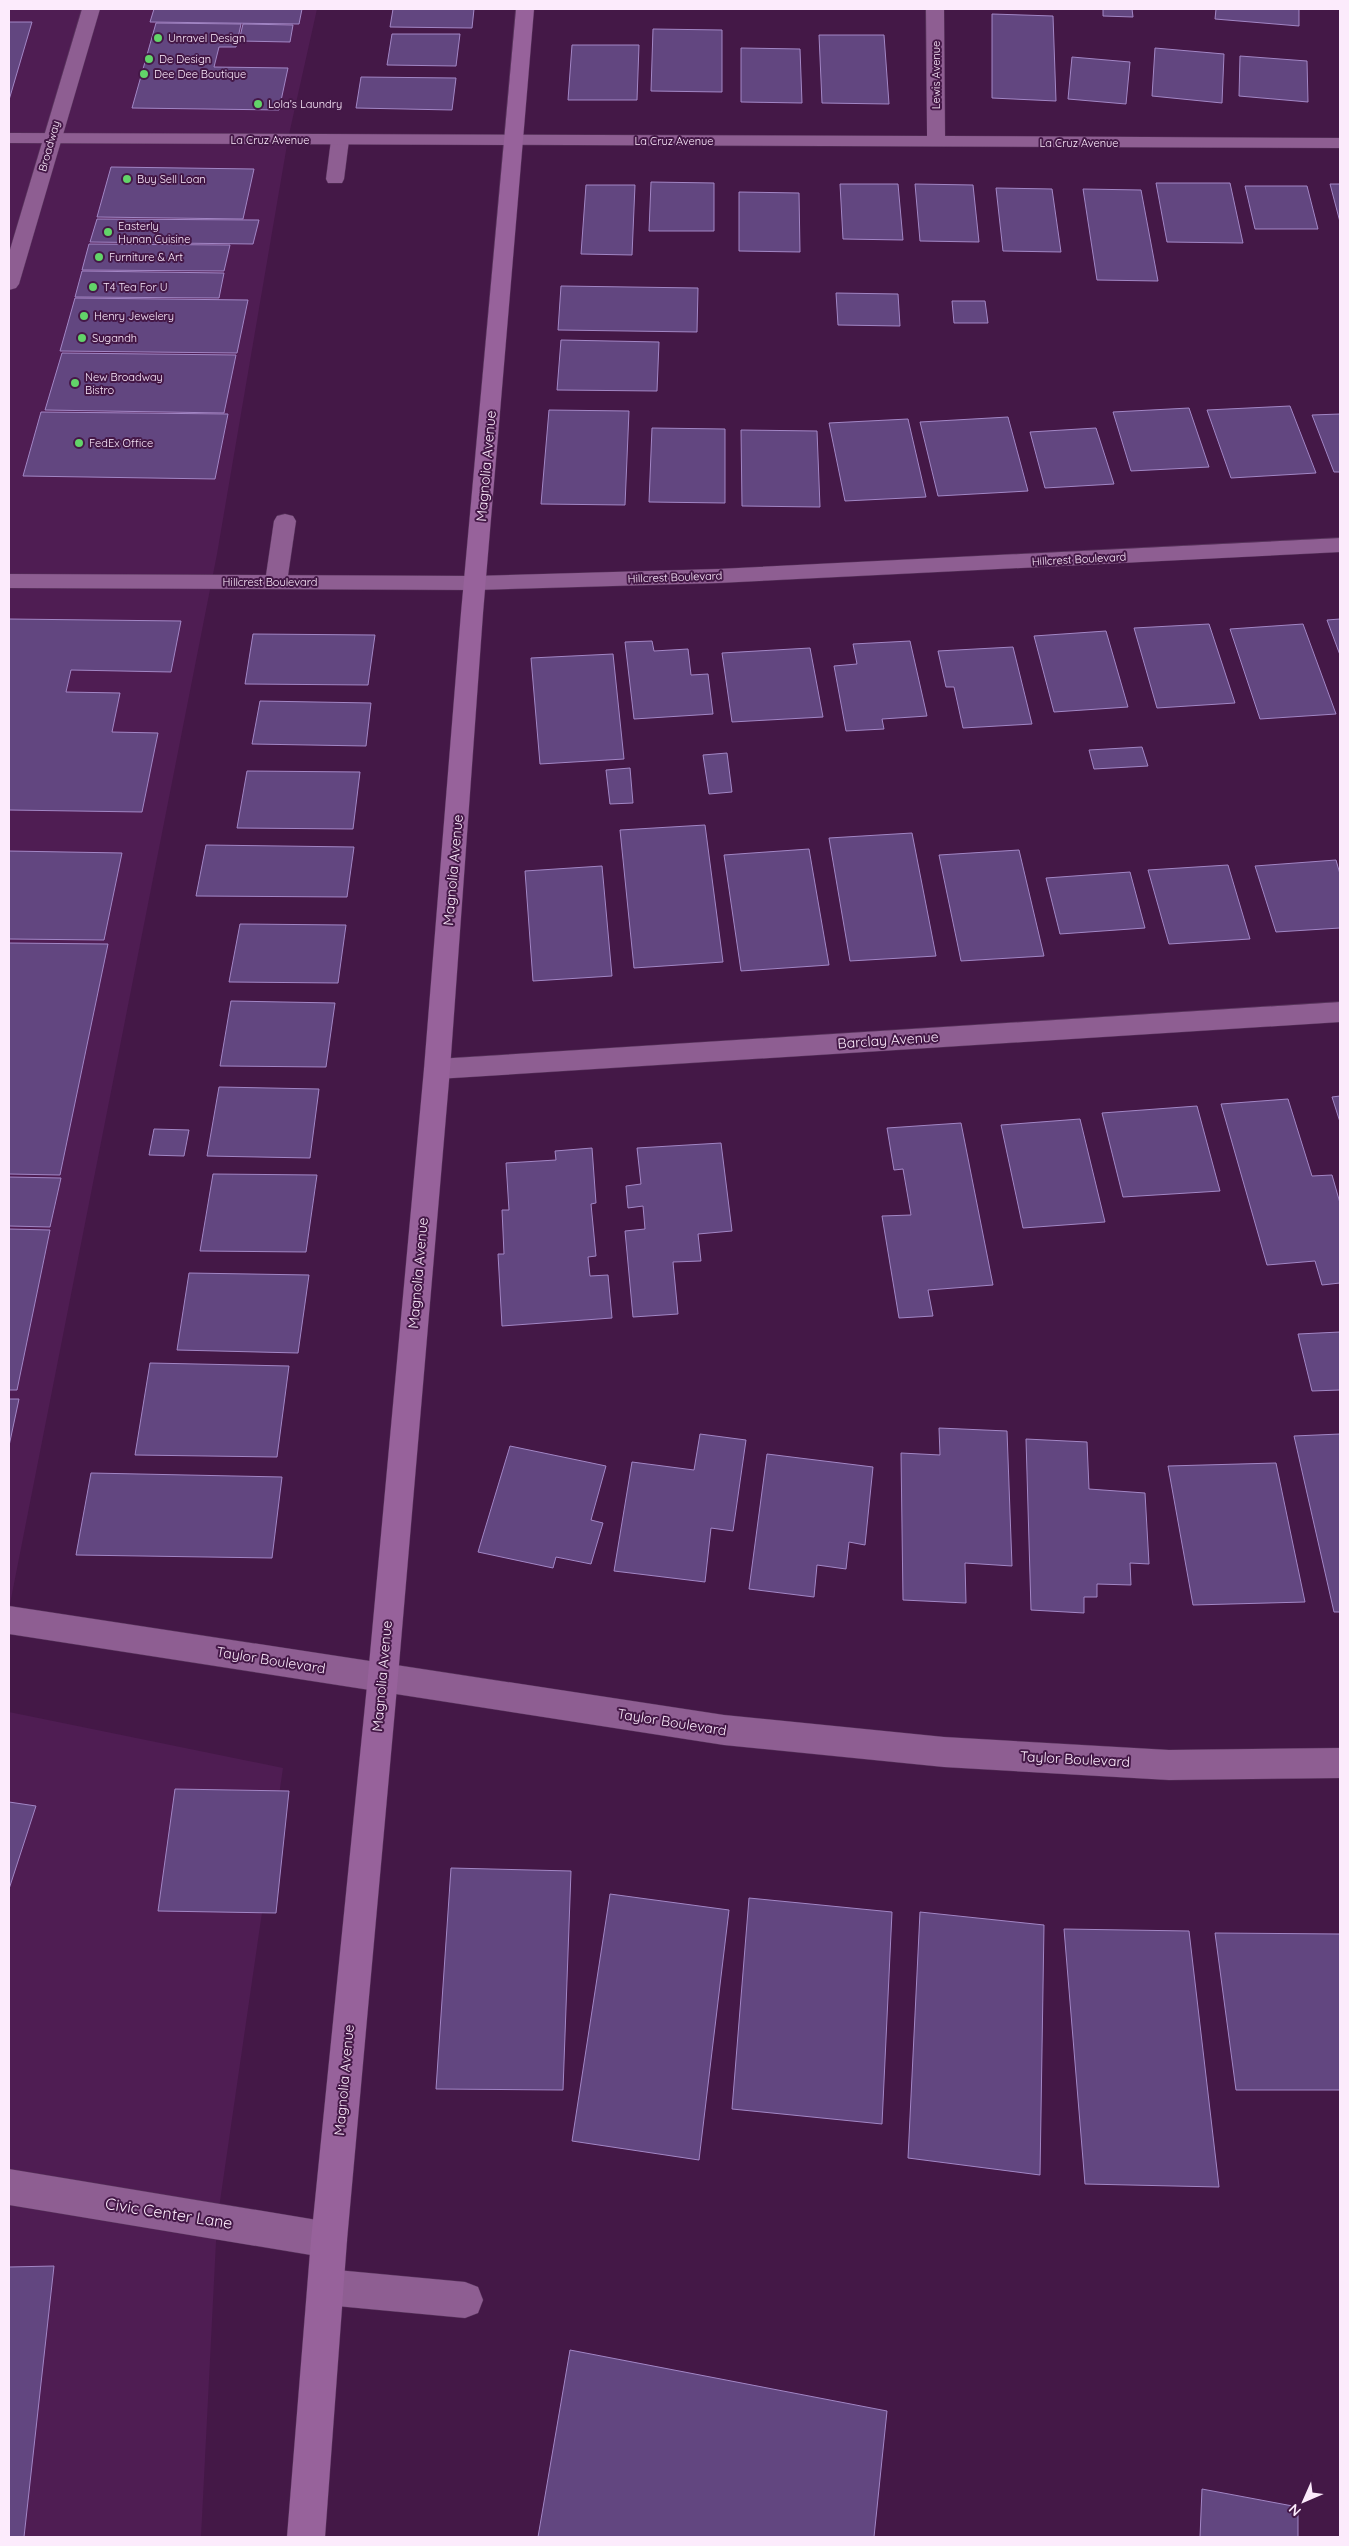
<svg xmlns="http://www.w3.org/2000/svg" width="1349" height="2546" font-family="Quicksand,sans-serif">
  <rect width="100%" height="100%" fill="#441847"/>
  <g fill="#4f1d53">
    <polygon points="9,9 317,9 288,139 217,554 9,1609"/>
    <polygon points="9,1712 283,1768 217,2222 201,2537 9,2537"/>
  </g>
  <g fill="#624680" stroke="#a286c5">
    <polygon points="154,9 302,9 299,24 150,22"/>
    <polygon points="393,9 474,9 472,28 390,27"/>
    <polygon points="1103,9 1132,9 1133,17 1103,16"/>
    <polygon points="1216,9 1299,9 1299,26 1215,19"/>
    <polygon points="992,14 1053,16 1056,101 992,98"/>
    <polygon points="9,22 32,22 9,100"/>
    <polygon points="156,23 241,24 236,47 219,47 214,67 288,68 279,110 132,108"/>
    <polygon points="243,24 293,25 290,42 239,41"/>
    <polygon points="653,29 722,30 722,92 651,91"/>
    <polygon points="392,34 460,34 456,66 387,65"/>
    <polygon points="819,35 884,35 889,104 822,103"/>
    <polygon points="572,45 639,45 637,100 568,100"/>
    <polygon points="741,48 800,49 802,103 741,102"/>
    <polygon points="1155,48 1224,54 1222,103 1152,96"/>
    <polygon points="1240,56 1307,61 1308,102 1239,96"/>
    <polygon points="1072,57 1130,62 1126,104 1068,99"/>
    <polygon points="361,77 456,78 452,110 356,108"/>
    <polygon points="111,167 254,169 243,219 97,217"/>
    <polygon points="651,182 714,183 714,231 649,231"/>
    <polygon points="1156,183 1230,183 1243,243 1167,242"/>
    <polygon points="840,184 898,184 903,240 843,239"/>
    <polygon points="915,184 973,185 979,242 920,241"/>
    <polygon points="1330,184 1340,184 1340,222"/>
    <polygon points="586,185 635,185 632,255 581,254"/>
    <polygon points="1245,186 1307,186 1318,229 1255,229"/>
    <polygon points="996,188 1052,189 1061,252 1003,251"/>
    <polygon points="1083,189 1141,190 1158,281 1097,280"/>
    <polygon points="739,192 799,193 800,252 739,251"/>
    <polygon points="97,219 259,220 253,244 90,242"/>
    <polygon points="89,244 230,245 224,271 82,270"/>
    <polygon points="82,271 224,273 219,298 75,297"/>
    <polygon points="561,286 698,288 697,332 558,330"/>
    <polygon points="836,293 898,294 900,326 838,325"/>
    <polygon points="75,298 248,300 237,353 60,351"/>
    <polygon points="952,301 985,301 988,323 954,323"/>
    <polygon points="561,340 659,342 657,391 557,390"/>
    <polygon points="62,353 236,355 224,413 45,410"/>
    <polygon points="1290,406 1316,473 1231,478 1207,410"/>
    <polygon points="1189,408 1209,467 1131,471 1113,412"/>
    <polygon points="549,410 629,411 625,505 541,504"/>
    <polygon points="41,412 228,414 215,479 23,476"/>
    <polygon points="1340,414 1340,472 1334,472 1312,415"/>
    <polygon points="1008,417 1028,491 938,496 920,422"/>
    <polygon points="908,419 926,497 845,501 829,423"/>
    <polygon points="652,428 725,429 725,503 649,502"/>
    <polygon points="1096,428 1114,484 1045,488 1030,432"/>
    <polygon points="741,430 817,431 820,507 742,506"/>
    <polygon points="9,619 181,621 171,672 71,670 66,692 120,693 112,732 158,733 142,812 9,810"/>
    <polygon points="1340,619 1340,655 1327,620"/>
    <polygon points="1209,624 1235,703 1157,708 1134,628"/>
    <polygon points="1303,624 1336,714 1260,719 1230,629"/>
    <polygon points="1106,631 1128,707 1054,712 1034,636"/>
    <polygon points="253,634 375,635 368,685 245,684"/>
    <polygon points="652,641 654,651 688,649 691,675 708,674 713,714 634,719 625,642"/>
    <polygon points="910,641 927,716 882,719 884,729 846,731 834,666 857,664 853,644"/>
    <polygon points="1013,647 1032,724 963,728 954,687 946,687 938,651"/>
    <polygon points="810,648 823,717 732,722 722,653"/>
    <polygon points="613,654 624,759 540,764 531,658"/>
    <polygon points="260,701 371,703 366,746 252,744"/>
    <polygon points="1142,747 1148,766 1094,769 1089,750"/>
    <polygon points="727,753 732,792 709,794 703,755"/>
    <polygon points="630,768 633,803 610,804 606,770"/>
    <polygon points="247,771 360,772 353,829 237,828"/>
    <polygon points="705,825 723,962 634,968 620,830"/>
    <polygon points="912,833 936,956 850,961 829,838"/>
    <polygon points="206,845 354,847 347,897 196,896"/>
    <polygon points="809,849 829,965 741,971 724,855"/>
    <polygon points="1019,850 1044,956 961,961 939,855"/>
    <polygon points="9,851 122,853 104,940 9,939"/>
    <polygon points="1336,860 1340,874 1340,928 1276,932 1255,866"/>
    <polygon points="1228,865 1250,939 1169,944 1148,870"/>
    <polygon points="602,866 612,976 533,981 525,871"/>
    <polygon points="1130,872 1145,928 1060,934 1046,878"/>
    <polygon points="240,924 346,925 338,983 229,982"/>
    <polygon points="9,943 108,944 60,1175 9,1174"/>
    <polygon points="231,1001 335,1003 326,1067 220,1066"/>
    <polygon points="219,1087 319,1089 310,1158 207,1156"/>
    <polygon points="1340,1096 1340,1122 1332,1097"/>
    <polygon points="1288,1099 1312,1176 1332,1175 1340,1203 1340,1283 1322,1285 1315,1261 1267,1265 1221,1104"/>
    <polygon points="1197,1106 1220,1191 1123,1197 1102,1113"/>
    <polygon points="1080,1119 1105,1222 1023,1228 1001,1125"/>
    <polygon points="961,1123 993,1285 928,1290 933,1316 899,1318 882,1216 911,1215 903,1169 894,1170 887,1128"/>
    <polygon points="154,1129 189,1130 184,1156 149,1155"/>
    <polygon points="721,1143 732,1231 698,1234 701,1261 673,1262 678,1314 633,1317 625,1231 645,1229 643,1206 628,1208 626,1186 641,1184 637,1148"/>
    <polygon points="592,1148 596,1203 591,1204 596,1256 588,1257 590,1276 608,1275 612,1318 502,1326 498,1254 504,1254 502,1210 509,1210 506,1163 556,1160 555,1151"/>
    <polygon points="213,1174 317,1175 306,1252 200,1251"/>
    <polygon points="9,1177 61,1178 50,1227 9,1226"/>
    <polygon points="9,1229 50,1230 17,1390 9,1390"/>
    <polygon points="189,1273 309,1275 298,1353 177,1350"/>
    <polygon points="1340,1332 1340,1390 1312,1391 1298,1334"/>
    <polygon points="150,1363 289,1366 277,1457 135,1455"/>
    <polygon points="9,1399 19,1399 9,1446"/>
    <polygon points="939,1428 1007,1431 1012,1566 965,1563 966,1603 903,1600 901,1453 940,1455"/>
    <polygon points="700,1434 746,1440 733,1531 711,1528 705,1582 614,1571 632,1462 694,1470"/>
    <polygon points="1340,1434 1340,1612 1334,1612 1294,1436"/>
    <polygon points="1026,1439 1087,1442 1089,1489 1145,1493 1149,1564 1130,1563 1131,1585 1097,1584 1097,1597 1084,1597 1084,1613 1031,1610"/>
    <polygon points="510,1446 606,1466 591,1520 603,1523 591,1564 556,1557 553,1568 478,1552"/>
    <polygon points="767,1454 873,1467 865,1545 849,1542 846,1569 817,1565 814,1597 749,1589"/>
    <polygon points="1276,1463 1305,1602 1193,1605 1168,1466"/>
    <polygon points="91,1473 282,1477 272,1558 76,1555"/>
    <polygon points="175,1789 289,1791 276,1913 158,1911"/>
    <polygon points="9,1802 36,1806 9,1889"/>
    <polygon points="451,1868 571,1871 563,2090 436,2089"/>
    <polygon points="610,1894 729,1910 699,2160 572,2141"/>
    <polygon points="749,1898 892,1912 882,2124 732,2109"/>
    <polygon points="920,1912 1044,1925 1040,2175 908,2158"/>
    <polygon points="1064,1929 1189,1931 1219,2187 1085,2184"/>
    <polygon points="1215,1933 1340,1934 1340,2090 1236,2090"/>
    <polygon points="54,2266 24,2537 9,2537 9,2267"/>
    <polygon points="570,2350 887,2411 874,2537 538,2537"/>
    <polygon points="1202,2489 1298,2507 1298,2537 1200,2537"/>
  </g>
  <g fill="none" stroke-linecap="round" stroke-linejoin="round">
    <g stroke="#57345b" stroke-width="1">
      <g id="service">
        <polygon points="340,135 346,136 349,140 344,179 342,183 328,183 326,179 331,140 334,136"/>
        <polygon points="285,514 293,516 296,521 287,582 284,587 276,589 268,587 265,582 274,521 277,516"/>
        <polygon points="326,2269 465,2282 478,2287 483,2300 478,2313 465,2318 326,2305 313,2300 308,2287 313,2274"/>
      </g>
    </g>
    <g stroke="#57345b" stroke-width="1">
      <g id="minor">
        <polygon points="926,9 944,9 945,136 1340,138 1340,148 9,143 9,133 927,136"/>
        <polygon points="1340,1002 1340,1022 437,1079 428,1076 424,1069 428,1062 437,1059"/>
        <polygon points="9,1606 724,1715 944,1737 1169,1750 1340,1748 1340,1778 1169,1780 944,1767 724,1745 9,1634"/>
        <polygon points="9,2169 329,2222 342,2227 347,2240 342,2253 329,2258 9,2205"/>
      </g>
    </g>
    <g stroke="#57345b" stroke-width="1">
      <g id="tertiary">
        <polygon points="82,9 100,9 19,284 16,288 9,290 9,253"/>
        <polygon points="1340,538 1340,552 718,583 476,590 9,588 9,574 476,576 718,569"/>
      </g>
    </g>
    <g stroke="#57345b" stroke-width="1">
      <polygon id="secondary" points="516,9 534,9 483,613 450,1069 398,1676 347,2240 325,2537 287,2537 311,2240 368,1676 424,1069 461,613"/>
    </g>
    <use href="#service" fill="#8e5e92" fill-rule="evenodd"/>
    <use href="#minor" fill="#8e5e92" fill-rule="evenodd"/>
    <use href="#tertiary" fill="#8e5e92" fill-rule="evenodd"/>
    <use href="#secondary" fill="#97629b" fill-rule="evenodd"/>
  </g>
  <g fill="#62d469" stroke="#441847" stroke-width="2">
    <circle cx="158" cy="38" r="5"/>
    <circle cx="149" cy="59" r="5"/>
    <circle cx="144" cy="74" r="5"/>
    <circle cx="258" cy="104" r="5"/>
    <circle cx="127" cy="179" r="5"/>
    <circle cx="108" cy="232" r="5"/>
    <circle cx="99" cy="257" r="5"/>
    <circle cx="93" cy="287" r="5"/>
    <circle cx="84" cy="316" r="5"/>
    <circle cx="82" cy="338" r="5"/>
    <circle cx="75" cy="383" r="5"/>
    <circle cx="79" cy="443" r="5"/>
  </g>
  <g text-anchor="middle" stroke-width="4" stroke-linejoin="round" paint-order="stroke">
    <g font-size="11" fill="#fcebfc" stroke="#441847" text-anchor="start">
      <text x="168" y="42">Unravel Design</text>
      <text x="159" y="63">De Design</text>
      <text x="154" y="78">Dee Dee Boutique</text>
      <text x="268" y="108">Lola’s Laundry</text>
      <text x="137" y="183">Buy Sell Loan</text>
      <text x="118" y="230">Easterly<tspan x="118" dy="13">Hunan Cuisine</tspan></text>
      <text x="109" y="261">Furniture &amp; Art</text>
      <text x="103" y="291">T4 Tea For U</text>
      <text x="94" y="320">Henry Jewelery</text>
      <text x="92" y="342">Sugandh</text>
      <text x="85" y="381">New Broadway<tspan x="85" dy="13">Bistro</tspan></text>
      <text x="89" y="447">FedEx Office</text>
    </g>
    <g font-size="11" fill="#fcebfc" stroke="#441847">
      <text transform="translate(936 75) rotate(-90)" y="4">Lewis Avenue</text>
      <text x="270" y="144">La Cruz Avenue</text>
      <text x="674" y="145">La Cruz Avenue</text>
      <text x="1079" y="147">La Cruz Avenue</text>
      <text transform="translate(49 146) rotate(-74)" y="4">Broadway</text>
      <text transform="translate(1079 559) rotate(-3)" y="4">Hillcrest Boulevard</text>
      <text transform="translate(675 577) rotate(-2)" y="4">Hillcrest Boulevard</text>
      <text x="270" y="586">Hillcrest Boulevard</text>
    </g>
    <g font-size="14" fill="#fcebfc" stroke="#441847">
      <text transform="translate(486 466) rotate(-85)" y="5">Magnolia Avenue</text>
      <text transform="translate(453 870) rotate(-85)" y="5">Magnolia Avenue</text>
      <text transform="translate(888 1040) rotate(-4)" y="5">Barclay Avenue</text>
      <text transform="translate(418 1273) rotate(-85)" y="5">Magnolia Avenue</text>
      <text transform="translate(271 1660) rotate(9)" y="5">Taylor Boulevard</text>
      <text transform="translate(382 1676) rotate(-85)" y="5">Magnolia Avenue</text>
      <text transform="translate(672 1722) rotate(9)" y="5">Taylor Boulevard</text>
      <text transform="translate(1075 1759) rotate(3)" y="5">Taylor Boulevard</text>
      <text transform="translate(344 2080) rotate(-85)" y="5">Magnolia Avenue</text>
    </g>
    <g font-size="16" fill="#fcebfc" stroke="#441847">
      <text transform="translate(169 2213) rotate(9)" y="6">Civic Center Lane</text>
    </g>
  </g>
  <rect width="1349" height="2546" fill="none" stroke="#fcebfc" stroke-width="20"/>
  <g transform="translate(1304 2501) rotate(225)" stroke="#441847" stroke-width="4" paint-order="stroke">
  <path d="M0-4L9 19L0 12L-9 19Z" fill="#fcebfc"/>
  <text y="-8" font-size="14" font-weight="bold" text-anchor="middle" fill="#fcebfc">N</text>
  </g>
</svg>
